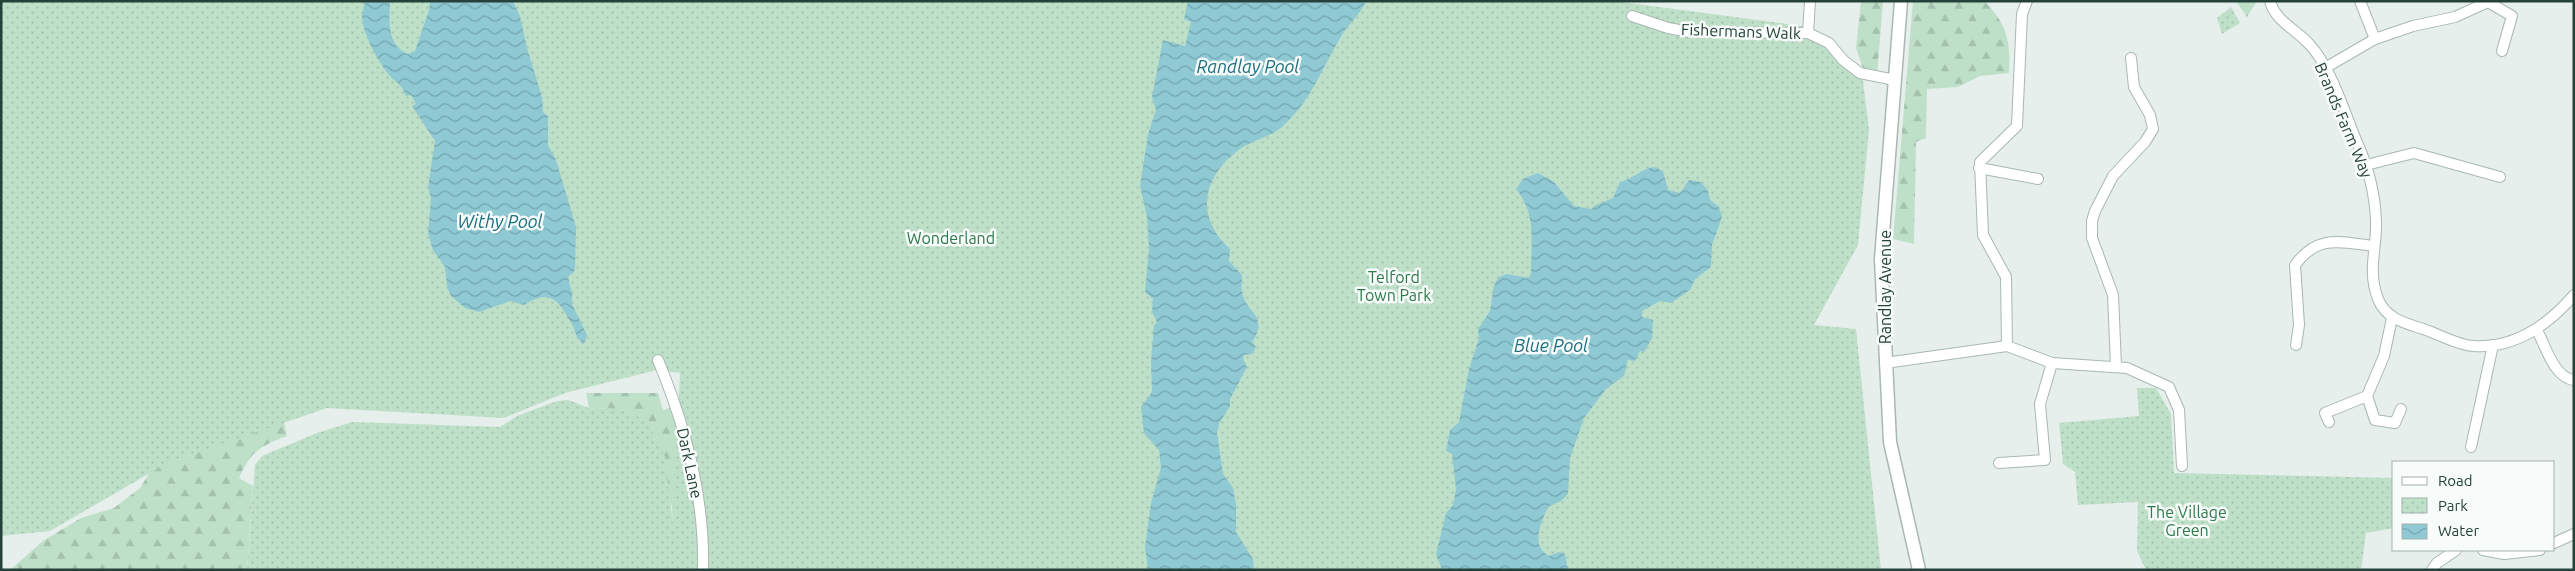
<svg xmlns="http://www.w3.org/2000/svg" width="2575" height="571" font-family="Ubuntu,sans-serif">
  <defs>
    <pattern id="forest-firs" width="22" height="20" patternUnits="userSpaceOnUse" patternTransform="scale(1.25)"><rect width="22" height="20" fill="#bfe0c8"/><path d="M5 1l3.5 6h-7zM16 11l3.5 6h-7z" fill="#a4c1ad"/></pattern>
    <pattern id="park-dots" width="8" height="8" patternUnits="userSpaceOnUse" patternTransform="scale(1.25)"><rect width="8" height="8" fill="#bfe0c8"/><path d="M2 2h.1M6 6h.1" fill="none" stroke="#a4c1ad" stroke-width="1.8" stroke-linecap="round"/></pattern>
    <pattern id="water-waves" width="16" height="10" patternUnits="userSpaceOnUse" patternTransform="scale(1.25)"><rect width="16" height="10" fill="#8ec9d4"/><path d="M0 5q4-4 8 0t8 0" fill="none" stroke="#74a5ad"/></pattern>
  </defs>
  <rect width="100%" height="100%" fill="#e6efeb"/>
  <g fill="url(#forest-firs)">
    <polygon points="1861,1 1883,1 1877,75 1865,74 1856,48"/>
    <path d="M 1913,1 L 1984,1 C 2007,23 2011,42 2009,73 L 1980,76 L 1958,87 L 1927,89 L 1926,138 L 1916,142 L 1914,244 L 1893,239 Z"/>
    <polygon points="2236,1 2257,1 2247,17"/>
    <polygon points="586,393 658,393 663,410 684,404 674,570 672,507 635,416 620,409 589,408"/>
    <path d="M 283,416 L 287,436 C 260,446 251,451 239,478 L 253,486 L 247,570 L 10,570 L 43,541 L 81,518 L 114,508 L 140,488 L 154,466 Z"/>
  </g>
  <g fill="url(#park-dots)">
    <polygon points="1,1 1614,1 1802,26 1862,73 1869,130 1858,245 1814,325 1856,329 1881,570 247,570 255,465 262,456 317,433 352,422 500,427 517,416 557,401 568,400 589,408 620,409 635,416 645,418 665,457 673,525 680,373 657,370 565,393 504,418 327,408 169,462 50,531 1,536"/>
    <polygon points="2231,7 2240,23 2222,34 2217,18"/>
    <polygon points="2137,388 2156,388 2171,414 2174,473 2394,478 2394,528 2366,533 2361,570 2146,570 2137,551 2138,502 2078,505 2075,472 2063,464 2059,423 2139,416"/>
  </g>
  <g fill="url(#water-waves)">
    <path d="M 365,1 L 390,1 C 389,22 387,45 408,54 L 415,51 L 429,10 L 430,1 L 513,1 L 520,16 L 527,48 L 542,97 L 543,112 L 548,116 L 548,145 L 556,160 L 576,227 L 575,270 L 568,277 L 572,293 L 572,304 L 587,335 L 584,344 C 575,339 576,329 570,321 C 557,298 549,289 524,305 L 510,301 L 479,312 L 465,308 L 451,296 L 447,287 L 445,267 L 433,250 L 428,234 L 431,198 L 428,187 L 435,141 L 412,106 L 416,104 L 411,95 L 406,96 C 401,83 397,84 389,75 C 378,61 363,35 362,17 C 362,12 364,6 365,1 Z"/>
    <path d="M 1188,1 L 1366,1 C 1361,14 1349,23 1342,35 C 1323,66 1312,99 1285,124 C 1272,138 1250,140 1236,152 C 1201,180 1196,218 1230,249 L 1229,261 L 1242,275 C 1242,281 1241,287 1242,292 C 1245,312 1270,316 1252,342 L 1256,347 L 1252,354 L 1244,355 L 1243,359 L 1247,367 L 1230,399 L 1230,406 L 1219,424 L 1217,433 L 1223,474 L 1233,488 L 1236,505 L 1236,532 L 1253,559 L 1254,570 L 1148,570 L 1145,547 L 1151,503 L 1161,468 L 1159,450 L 1144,433 L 1141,407 L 1152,392 L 1151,362 L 1154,325 L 1157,322 L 1152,312 L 1153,299 L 1145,292 L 1149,248 L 1147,217 L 1140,186 L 1148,134 L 1156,110 L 1152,97 L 1163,40 L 1185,46 L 1191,22 L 1184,19 Z"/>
    <path d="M 1654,167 L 1663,171 L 1668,190 L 1680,193 L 1689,180 L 1701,182 L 1708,191 L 1710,200 L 1719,207 L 1722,217 L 1712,245 L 1711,267 L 1695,279 L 1690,290 L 1671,303 L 1660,301 L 1642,311 L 1642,317 L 1653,320 L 1652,338 L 1644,352 L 1640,351 L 1635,361 L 1628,360 L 1624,376 L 1606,389 L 1584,418 L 1570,458 L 1568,494 L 1561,501 L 1548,507 C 1541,523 1530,545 1549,556 L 1559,552 L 1565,554 L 1568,570 L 1442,570 L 1436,554 L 1446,513 L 1453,505 L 1456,489 L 1452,454 L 1446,451 L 1450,430 L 1459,422 L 1469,369 L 1479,338 L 1478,329 L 1490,311 L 1494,285 L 1499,277 L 1507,274 L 1528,278 L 1531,274 C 1531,242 1537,215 1516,189 L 1523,179 L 1538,173 L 1554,182 L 1574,206 L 1591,209 L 1596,205 L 1613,198 L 1620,182 C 1633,179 1641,169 1654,167 Z"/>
  </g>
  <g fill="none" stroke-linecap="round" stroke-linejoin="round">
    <g stroke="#a8b8b2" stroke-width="12">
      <g id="minor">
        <path d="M 2270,1 C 2275,21 2297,30 2310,45 C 2331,68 2344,111 2356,140 C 2368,166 2375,193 2376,221 C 2377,249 2367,270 2378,299 C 2386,319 2405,323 2423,329 C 2439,334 2457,345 2473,346 C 2515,349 2548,325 2574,295"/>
        <polyline points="2360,1 2375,39"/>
        <polyline points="1632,16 1668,28 1690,32 1808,33 1829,43 1843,60 1860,73 1895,80"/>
        <polyline points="1808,33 1810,1"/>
        <polyline points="2325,68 2375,39 2413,26 2455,17 2488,2 2512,16 2502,51"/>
        <polyline points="2366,165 2414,153 2500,177"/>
        <polyline points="1979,168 2038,179"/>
        <polyline points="2392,318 2384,356 2367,396 2375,420 2395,423 2401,409"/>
        <path d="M 2537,330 C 2545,345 2554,378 2574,380"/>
        <path d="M 2296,345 L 2299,325 L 2295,265 C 2318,234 2340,242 2374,246"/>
        <polyline points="2007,346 2006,277 1983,235 1980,162 2017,126 2022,14 2027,1"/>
        <path d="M 658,360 C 685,425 705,498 703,570"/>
        <polyline points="1885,363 2007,346 2052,363 2127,368 2169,387 2179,410 2182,466"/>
        <polyline points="2116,366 2113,295 2092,238 2092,221 2095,211 2113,176 2145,142 2153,129 2150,115 2134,87 2131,58"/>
        <polyline points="2329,422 2325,413 2367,396"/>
        <polyline points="2471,447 2493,345"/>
        <polyline points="1999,463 2045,460 2040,404 2052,363"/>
        <polyline points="2554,543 2574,534"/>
        <polyline points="2483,550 2504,554 2540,550"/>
        <polyline points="2432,570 2437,563 2456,550"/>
      </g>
    </g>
    <g stroke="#a8b8b2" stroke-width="15">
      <polyline id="tertiary" points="1901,1 1881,259 1890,442 1919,570"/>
    </g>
    <use href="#minor" stroke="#fff" stroke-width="10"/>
    <use href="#tertiary" stroke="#fff" stroke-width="12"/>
  </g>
  <g text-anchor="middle" stroke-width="5" stroke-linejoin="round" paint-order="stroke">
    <g font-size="16" fill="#24423a" stroke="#f7fbf9">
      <text transform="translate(1741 31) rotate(2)" y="6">Fishermans Walk</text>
      <text transform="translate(2344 120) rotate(67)" y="6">Brands Farm Way</text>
      <text transform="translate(1885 287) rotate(-90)" y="6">Randlay Avenue</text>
      <text transform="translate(690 463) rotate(78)" y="6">Dark Lane</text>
    </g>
    <g font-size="16" fill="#2d7a4b" stroke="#f7fbf9">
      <text x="951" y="244">Wonderland</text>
      <text x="1394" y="283">Telford<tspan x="1394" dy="18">Town Park</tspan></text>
      <text x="2187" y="518">The Village<tspan x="2187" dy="18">Green</tspan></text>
    </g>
    <g font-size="18" font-style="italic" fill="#1c6f80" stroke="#f7fbf9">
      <text x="1248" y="73">Randlay Pool</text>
      <text x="500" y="228">Withy Pool</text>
      <text x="1551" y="352">Blue Pool</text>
    </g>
  </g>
  <rect width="2575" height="571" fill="none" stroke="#24423a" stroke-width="5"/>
  <rect x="2392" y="461" width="162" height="90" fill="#f7fbf9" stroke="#a3b1ad"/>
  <rect x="2402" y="477" width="25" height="8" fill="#ffffff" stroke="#a3b1ad"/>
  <text x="2438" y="486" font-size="15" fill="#24423a">Road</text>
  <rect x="2402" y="498" width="25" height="15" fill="url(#park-dots)" stroke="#a3b1ad"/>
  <text x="2438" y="511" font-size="15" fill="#24423a">Park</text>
  <rect x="2402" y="524" width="25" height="15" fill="url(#water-waves)" stroke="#a3b1ad"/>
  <text x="2438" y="536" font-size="15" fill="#24423a">Water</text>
</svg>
